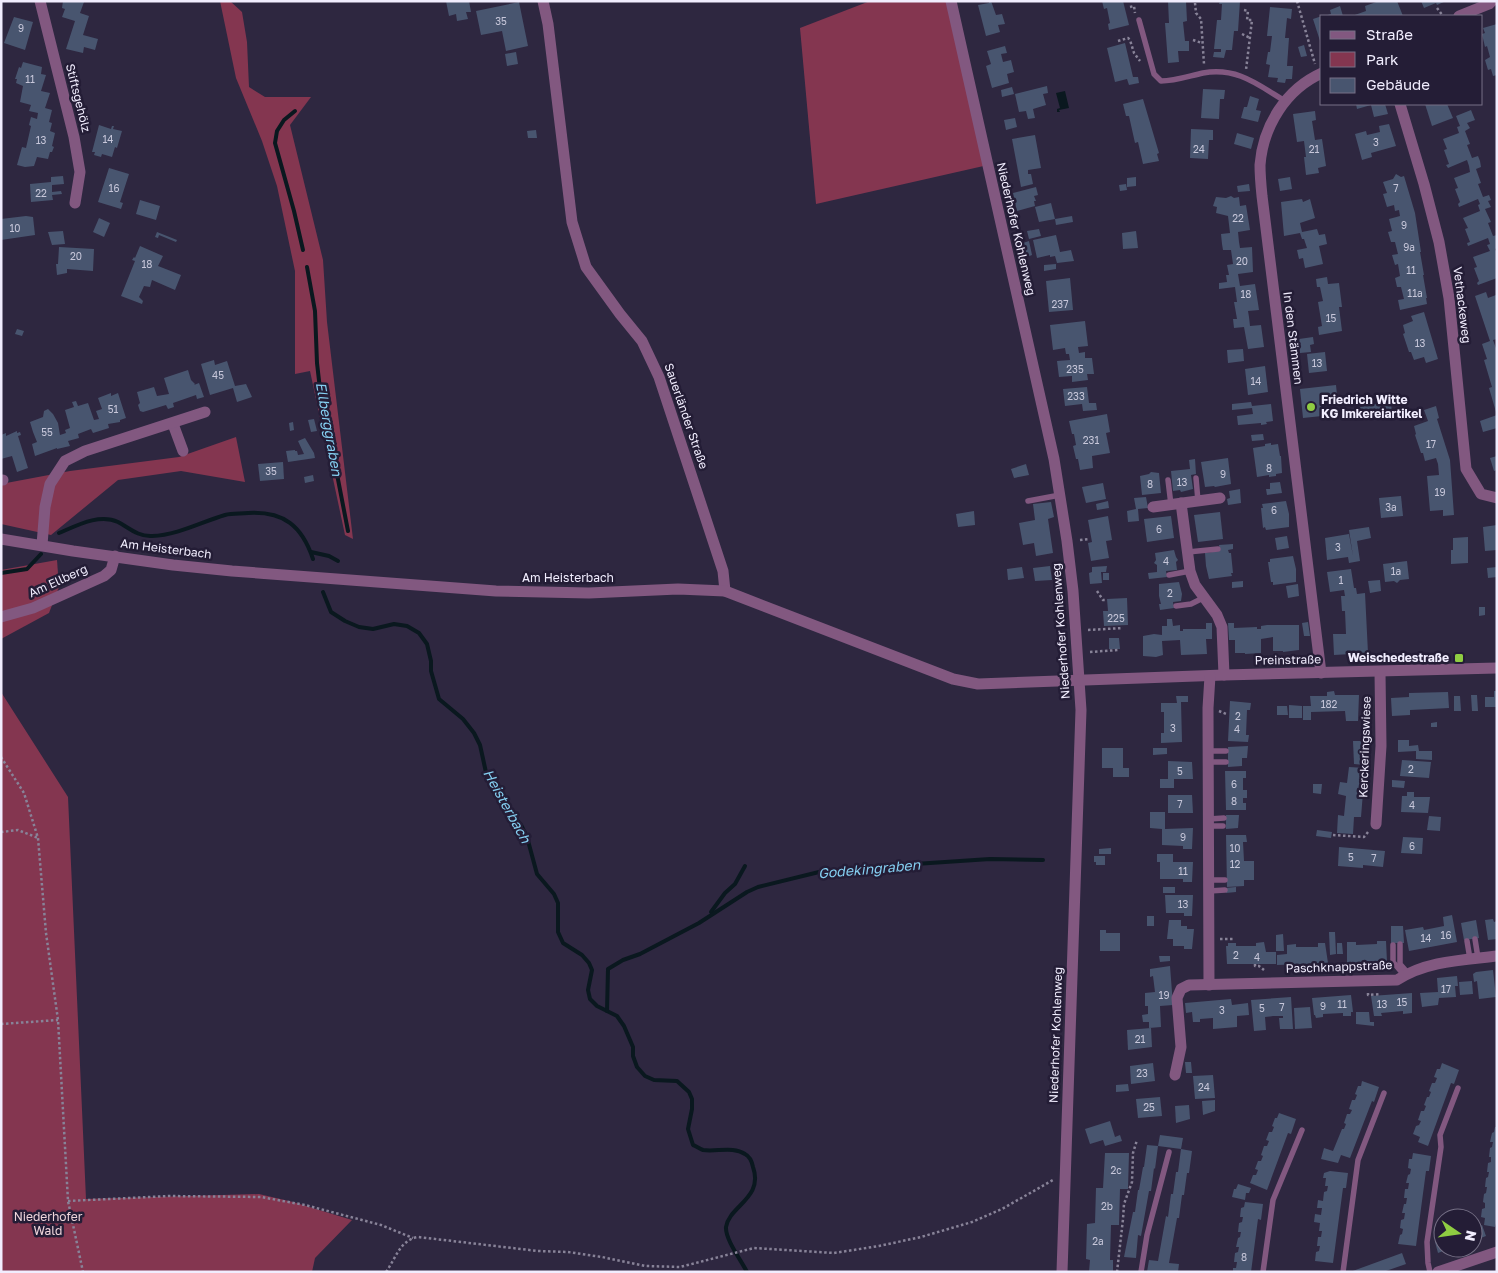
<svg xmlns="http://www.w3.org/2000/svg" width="1498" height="1273" font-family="'Golos Text',sans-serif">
  <rect width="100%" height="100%" fill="#2e2740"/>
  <g fill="#843650">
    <polygon points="220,1 230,1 242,12 247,42 249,87 265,97 311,97 290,125 323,260 327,322 353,539 345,535 310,371 295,374 295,271 277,186 262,141 236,78"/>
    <polygon points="870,1 951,1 988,165 816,204 800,28"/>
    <polygon points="236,437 245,482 181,471 118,480 51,535 1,524 1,484 70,471 179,457"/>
    <polygon points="57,560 59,587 49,613 1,639 1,570"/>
    <polygon points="1,692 68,797 86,1199 259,1194 293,1202 352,1220 315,1258 312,1272 1,1272"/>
  </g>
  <polygon fill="#0a181f" points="1065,91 1069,108 1059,110 1060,112 1057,112 1057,109 1060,108 1056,93"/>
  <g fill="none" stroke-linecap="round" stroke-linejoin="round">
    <g stroke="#0a181f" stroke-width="4">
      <polyline points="295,111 284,120 277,131 275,143 294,211 303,250"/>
      <polyline points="307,267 315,311 317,363 321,398 330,438 348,531"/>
      <path d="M 59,533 C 76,526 99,513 118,522 C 129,528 139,537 152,536 C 178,535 201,522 225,515 C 233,513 241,514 248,513 C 284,511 302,526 313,559"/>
      <polyline points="311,552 329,556 338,561"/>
      <polyline points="1,573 27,569 41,554"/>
      <path d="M 323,592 L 331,612 L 345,621 L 359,627 L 373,629 L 394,624 L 407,626 L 419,633 L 427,644 L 431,661 L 431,671 L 439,699 L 463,719 L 474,733 L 480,745 L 487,777 L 497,796 L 521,825 L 527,837 L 537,874 L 554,894 L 558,903 L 558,932 L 563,943 L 582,955 L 589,963 L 592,970 L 588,990 L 590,999 L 597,1006 L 617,1016 L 624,1026 L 633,1047 L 633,1056 L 637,1067 L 645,1076 L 654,1080 L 677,1081 L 689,1092 L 692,1099 L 692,1109 L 688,1129 L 693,1145 C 696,1146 700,1149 703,1150 C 717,1152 733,1146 745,1154 C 749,1156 752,1162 753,1167 C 764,1198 729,1206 726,1227 C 725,1239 741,1260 747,1272"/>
      <polyline points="711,912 725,893 735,884 745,866"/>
      <polyline points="607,1011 608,969 623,960 640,954 699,923 747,892 758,887 819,872 900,865 990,859 1043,860"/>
    </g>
  </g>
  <g fill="#48556f">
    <polygon points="63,1 84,2 80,13 89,16 83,35 98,39 95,50 84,47 83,53 66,49 75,21 62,17 65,9 62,8"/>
    <polygon points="446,1 469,1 471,12 466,12 468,19 457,21 456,14 449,16"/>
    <polygon points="989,1 991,1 996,15 1002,14 1005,24 998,25 1000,32 986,36 978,5 989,3"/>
    <polygon points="1102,1 1123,1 1129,25 1109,30 1108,24 1110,23 1107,8 1104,9"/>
    <polygon points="1168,1 1186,1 1187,21 1183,22 1185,41 1189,41 1189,51 1178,51 1179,62 1168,63 1165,23 1169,23"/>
    <polygon points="1220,1 1240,1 1238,31 1234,31 1232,50 1226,50 1224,58 1213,57 1214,52 1221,52 1221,49 1214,49 1217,20 1221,20 1222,4 1219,4"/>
    <polygon points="1379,1 1397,1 1403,16 1352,16 1366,11 1365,6"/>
    <polygon points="1421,1 1446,1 1437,5 1436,3 1424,8"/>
    <polygon points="519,2 528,46 506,51 502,31 481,35 476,11"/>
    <polygon points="1340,6 1343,16 1324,16 1331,14 1330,10"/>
    <polygon points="1270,7 1292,9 1291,19 1287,18 1285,38 1289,38 1287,66 1293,66 1292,79 1286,79 1285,83 1277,82 1278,78 1268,77 1270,65 1266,64 1268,52 1270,52 1272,36 1267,36"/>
    <polygon points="1322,16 1322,44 1321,44 1313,19"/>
    <polygon points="14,17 33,22 25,50 4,43"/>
    <polygon points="1497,24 1497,75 1493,76 1491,69 1488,70 1485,60 1490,57 1487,46 1485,47 1482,34 1485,33 1483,28"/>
    <polygon points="1125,43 1133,77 1138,77 1139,83 1129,85 1127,79 1115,82 1107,48"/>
    <polygon points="1304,45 1307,56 1301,57 1298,47"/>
    <polygon points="1005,46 1007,53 1001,54 1003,62 1011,60 1014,72 1007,74 1009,83 992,88 986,66 991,64 987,51"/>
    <polygon points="516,52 518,64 507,66 505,54"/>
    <polygon points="23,62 42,67 41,74 46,75 41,91 50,93 45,108 52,110 49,122 52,123 50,131 55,133 52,146 54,147 52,152 50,152 48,159 37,157 34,166 25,167 17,165 22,147 26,148 31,126 29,125 31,117 37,119 38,113 29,111 31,105 20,102 23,86 16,83 17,79 15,79 19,67 21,68"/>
    <polygon points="1047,86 1048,93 1043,94 1046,105 1033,109 1035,118 1028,119 1026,111 1019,112 1015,94"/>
    <polygon points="1012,87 1014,94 1002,97 1001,90"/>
    <polygon points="1203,89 1225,90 1224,99 1220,99 1219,119 1201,118"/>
    <polygon points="1250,96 1259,99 1256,110 1261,111 1258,122 1241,118 1244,107 1247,107"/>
    <polygon points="1143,99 1159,153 1157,154 1159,161 1143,164 1138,142 1135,143 1129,116 1126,116 1123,104"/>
    <polygon points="1356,104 1385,104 1388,114 1374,117 1371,105 1357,109"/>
    <polygon points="1425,104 1447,104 1453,118 1432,126"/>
    <polygon points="1471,110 1475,120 1467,123 1470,128 1465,131 1470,144 1467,145 1472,158 1478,156 1480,161 1481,167 1476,169 1481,183 1478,184 1483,197 1489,195 1491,200 1488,201 1491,207 1485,209 1491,222 1488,223 1493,236 1497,235 1497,248 1495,249 1497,253 1497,278 1478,285 1477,283 1479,281 1474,268 1477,267 1473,257 1490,251 1487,245 1490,244 1488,238 1468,246 1467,243 1470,242 1465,229 1468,228 1463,218 1480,211 1478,205 1480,204 1478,199 1459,207 1458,204 1460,202 1455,189 1458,188 1454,178 1470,172 1469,166 1467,160 1448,168 1446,165 1449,164 1444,150 1447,149 1443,139 1459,133 1457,127 1460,126 1456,116"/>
    <polygon points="1315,111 1316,120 1312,121 1315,140 1322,139 1326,166 1318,168 1319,173 1306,175 1304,157 1306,157 1304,141 1297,142 1293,114"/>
    <polygon points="1015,118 1017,127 1006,130 1004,120"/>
    <polygon points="1389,124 1396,146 1371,153 1372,157 1362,160 1355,134 1366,131 1367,135 1380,132 1379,126"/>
    <polygon points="99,125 111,129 112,126 114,126 113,129 122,131 117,148 115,147 112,157 102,154 101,157 94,155 95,152 92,152"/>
    <polygon points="1191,129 1213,130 1213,140 1209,140 1208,159 1190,158"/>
    <polygon points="536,130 537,138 528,138 527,131"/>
    <polygon points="1237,133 1254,138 1251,149 1234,144"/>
    <polygon points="1035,135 1041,168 1028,170 1028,174 1031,174 1033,184 1021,187 1012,139"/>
    <polygon points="109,168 129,174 120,202 123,203 121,209 98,202"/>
    <polygon points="1396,174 1401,177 1404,176 1415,213 1421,252 1420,252 1424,275 1423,275 1427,298 1426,298 1427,304 1400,310 1398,300 1404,299 1401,287 1397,287 1395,278 1400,276 1398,264 1395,265 1392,255 1398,254 1395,242 1391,242 1388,232 1392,231 1389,219 1400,216 1399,210 1395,211 1394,205 1387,207 1383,194 1387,193 1383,182 1393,179"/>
    <polygon points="63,176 64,184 52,185 52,192 61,191 62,194 52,195 53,200 31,202 30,184 51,182 51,177"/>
    <polygon points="1136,177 1136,186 1127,187 1127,178"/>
    <polygon points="1290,177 1292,189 1280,191 1278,179"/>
    <polygon points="1126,184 1127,190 1120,191 1119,185"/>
    <polygon points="1249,184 1250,191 1238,192 1237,186"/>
    <polygon points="1036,187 1038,195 1034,196 1036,201 1034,201 1035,206 1017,211 1013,193"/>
    <polygon points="1231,196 1234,198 1239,197 1240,206 1246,205 1250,230 1238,232 1239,242 1240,248 1252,247 1253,272 1238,274 1240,286 1255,284 1259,310 1248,311 1249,317 1250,326 1261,325 1264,347 1248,349 1244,327 1234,328 1233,319 1237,319 1234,302 1237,302 1235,287 1219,289 1219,283 1227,282 1226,275 1229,275 1227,265 1233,264 1231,250 1223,250 1222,244 1221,234 1230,233 1228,216 1216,213 1217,207 1213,206 1216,197 1226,198"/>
    <polygon points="1302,199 1303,202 1310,199 1315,218 1300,223 1302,232 1317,229 1319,235 1325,234 1327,244 1319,246 1323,264 1305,268 1303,258 1299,259 1297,250 1307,248 1304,239 1302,239 1300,233 1284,236 1281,202"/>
    <polygon points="140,200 160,206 156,220 136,214"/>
    <polygon points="1051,203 1055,219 1039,222 1035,207"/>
    <polygon points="26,216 33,217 35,235 1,240 1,219"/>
    <polygon points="1072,216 1073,222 1056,225 1055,219"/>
    <polygon points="99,218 110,223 104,237 93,232"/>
    <polygon points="1039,229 1041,236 1029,239 1027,231"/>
    <polygon points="63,231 65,244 52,245 48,232"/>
    <polygon points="1136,231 1138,248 1123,249 1122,233"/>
    <polygon points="157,232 177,240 176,242 159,235 158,238 155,237"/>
    <polygon points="1056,235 1060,252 1071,250 1074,261 1057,263 1055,256 1050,257 1050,255 1037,258 1033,240"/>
    <polygon points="1029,241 1032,255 1027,257 1023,243"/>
    <polygon points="140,246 163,256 158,266 181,275 175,290 152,280 150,287 144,286 139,297 143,301 142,304 121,296 135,261 132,260 134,257 135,258"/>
    <polygon points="59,247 94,249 93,271 67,269 67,273 57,275 56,264 58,264"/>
    <polygon points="1056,264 1056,269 1044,271 1044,265"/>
    <polygon points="1327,277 1328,284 1339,283 1342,307 1339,307 1342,331 1319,335 1318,327 1322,326 1318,302 1323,301 1320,287 1317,287 1316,279"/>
    <polygon points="1070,278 1073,310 1049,312 1046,281"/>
    <polygon points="1486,292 1488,298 1496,295 1497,298 1497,339 1493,340 1497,351 1496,412 1489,388 1492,387 1484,360 1487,359 1482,344 1490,341 1475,296"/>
    <polygon points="1424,312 1438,359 1426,363 1424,357 1414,360 1411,352 1409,352 1403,334 1405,333 1403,325 1413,321 1411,316"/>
    <polygon points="1085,321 1088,346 1078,347 1079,353 1085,352 1085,358 1092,358 1094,374 1087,374 1088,380 1072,382 1072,376 1059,377 1057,361 1070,360 1069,354 1066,354 1065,348 1053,350 1050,325"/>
    <polygon points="17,329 24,331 22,336 15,334"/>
    <polygon points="1313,337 1314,344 1310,345 1311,352 1300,353 1299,339"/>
    <polygon points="1243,349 1244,361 1228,363 1227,350"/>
    <polygon points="1325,352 1327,371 1309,373 1307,354"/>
    <polygon points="214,360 215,365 227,361 235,386 246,384 252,397 237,402 233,388 210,395 201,364"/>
    <polygon points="1265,366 1268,392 1248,395 1245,369"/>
    <polygon points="188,370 191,380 195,384 194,385 199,383 204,397 197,399 196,395 173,403 174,407 168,409 166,405 143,412 140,411 138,405 140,403 137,392 154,387 157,396 169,394 164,378"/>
    <polygon points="1336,385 1337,395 1320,397 1322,416 1303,418 1300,389"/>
    <polygon points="1087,387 1089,403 1096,403 1097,410 1083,411 1082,404 1065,406 1063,389"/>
    <polygon points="111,393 111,396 118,393 126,418 120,420 120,422 108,424 109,428 93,433 91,429 78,434 79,438 68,441 70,446 57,449 57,448 35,456 32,444 37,442 33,432 30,422 43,417 44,411 48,409 53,414 58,423 60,435 66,433 65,430 70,428 65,410 74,407 72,402 76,401 78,406 88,403 94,420 99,419 96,411 102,409 98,398"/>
    <polygon points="1390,401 1392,410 1349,420 1346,410"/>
    <polygon points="1251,402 1252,406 1271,404 1273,421 1266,422 1267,424 1261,425 1261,423 1238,425 1237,416 1253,414 1252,408 1232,410 1232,404"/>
    <polygon points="1436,406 1439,418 1437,419 1450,460 1454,515 1443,516 1443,510 1430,511 1427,476 1439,475 1438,464 1436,458 1425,461 1423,453 1421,453 1415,435 1416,434 1414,426 1428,421 1424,410"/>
    <polygon points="1107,414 1110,432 1106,433 1110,453 1092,456 1093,468 1080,470 1078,459 1076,459 1073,446 1076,445 1074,434 1072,434 1069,421"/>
    <polygon points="1497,415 1497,428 1483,432 1480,421"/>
    <polygon points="314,419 317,431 311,432 308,420"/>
    <polygon points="293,422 294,430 290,431 289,423"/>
    <polygon points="17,431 17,433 20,432 21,435 18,436 28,468 17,472 12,456 1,459 1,435 6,433 6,436"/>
    <polygon points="1263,434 1264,440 1252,441 1251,435"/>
    <polygon points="305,438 314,453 315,458 288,462 286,451 295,450 295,451 297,451 298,455 304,454 298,441"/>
    <polygon points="1271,443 1271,445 1278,444 1280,456 1281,456 1282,473 1276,474 1276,476 1269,477 1269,475 1257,477 1253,448 1265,446 1265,444"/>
    <polygon points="1497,456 1497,470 1494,471 1490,458"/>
    <polygon points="1228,458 1231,484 1215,487 1214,486 1205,487 1201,462"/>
    <polygon points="1195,459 1196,474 1191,475 1193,489 1181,492 1180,490 1173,491 1171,471 1190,469 1189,460"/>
    <polygon points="283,462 284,479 260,481 258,464"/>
    <polygon points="1026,464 1029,475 1014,478 1011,469"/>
    <polygon points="1151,472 1159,473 1161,493 1142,495 1140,476 1149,474"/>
    <polygon points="313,475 314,481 305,483 304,477"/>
    <polygon points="1280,482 1282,493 1267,495 1266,489 1270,489 1270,483"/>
    <polygon points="1103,483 1106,499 1086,503 1082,487"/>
    <polygon points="1240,489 1241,503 1228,505 1227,499 1230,498 1229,491"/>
    <polygon points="1401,496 1403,516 1381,518 1379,498"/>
    <polygon points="1146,497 1148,508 1138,509 1139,521 1128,522 1127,511 1136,509 1134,498"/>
    <polygon points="1108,501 1109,508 1097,510 1096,504"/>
    <polygon points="1286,501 1289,514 1289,527 1266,530 1265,527 1263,528 1261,508 1263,508 1262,504"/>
    <polygon points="1051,502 1054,517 1048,519 1053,553 1036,556 1034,543 1023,545 1019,523 1035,520 1033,504"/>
    <polygon points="974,511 975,525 958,527 956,514"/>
    <polygon points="1220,512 1223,539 1198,542 1194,515"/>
    <polygon points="1108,516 1112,540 1106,541 1109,558 1091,561 1088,543 1092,542 1088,520"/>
    <polygon points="1171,516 1174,538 1147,542 1144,519"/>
    <polygon points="1497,525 1497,550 1485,551 1483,527"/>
    <polygon points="1369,527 1371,538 1357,541 1360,561 1349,563 1348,557 1327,560 1325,538 1349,534 1353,556 1349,530"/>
    <polygon points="1287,536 1289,548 1277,550 1275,538"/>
    <polygon points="1468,537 1468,563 1451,564 1451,550 1453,550 1453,538"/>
    <polygon points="1233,544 1233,549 1228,550 1229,553 1231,553 1233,573 1231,573 1232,576 1209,579 1206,566 1205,553 1220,551 1219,545"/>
    <polygon points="1174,550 1176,557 1178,560 1176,562 1177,570 1166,571 1167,577 1149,579 1148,573 1157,572 1157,565 1154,563 1156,560 1155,553"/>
    <polygon points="1293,556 1296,569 1296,582 1273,585 1273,582 1271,582 1268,562 1270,562 1270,559"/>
    <polygon points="1407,561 1409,579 1400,580 1397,583 1394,581 1385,582 1383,564"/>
    <polygon points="1050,566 1052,580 1035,581 1033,568"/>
    <polygon points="1107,566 1106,572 1101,572 1102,583 1090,584 1089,573 1092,572 1092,567"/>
    <polygon points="1022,567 1024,578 1008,580 1007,569"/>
    <polygon points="1497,567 1497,577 1488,578 1487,568"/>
    <polygon points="1351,569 1354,588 1356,588 1357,594 1365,593 1368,653 1334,655 1333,634 1346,634 1345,611 1342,611 1341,596 1345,596 1344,590 1330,592 1327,572"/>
    <rect x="1103" y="573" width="6" height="7"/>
    <polygon points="1380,580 1381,591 1370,593 1368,581"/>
    <polygon points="1243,581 1243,587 1232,588 1232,582"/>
    <polygon points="1179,582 1182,594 1181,601 1173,602 1174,608 1160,610 1159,604 1161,604 1159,596 1159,584"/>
    <polygon points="1298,584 1299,596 1288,598 1286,586"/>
    <polygon points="1127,598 1128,625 1104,626 1103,611 1108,611 1107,599"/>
    <polygon points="1479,607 1485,607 1485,615 1479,616"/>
    <polygon points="1167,619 1172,619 1173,626 1180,625 1180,631 1183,631 1183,629 1206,629 1206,623 1212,623 1212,639 1206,639 1207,654 1181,655 1180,640 1162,641 1163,655 1156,657 1143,656 1143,636 1154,634 1162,635 1162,626 1167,626"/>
    <polygon points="1308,622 1310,636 1304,636 1302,623"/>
    <polygon points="1228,623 1234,623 1234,628 1257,627 1257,629 1261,629 1261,626 1267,625 1299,625 1299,650 1283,652 1283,651 1273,651 1273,637 1261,639 1261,653 1245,654 1245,653 1235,653 1235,640 1229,640"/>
    <polygon points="1109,638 1119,638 1120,649 1109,649"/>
    <polygon points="1334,691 1335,695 1359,695 1358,721 1346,721 1345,711 1311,712 1311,720 1303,720 1303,706 1311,706 1310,696 1327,696 1327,692"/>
    <polygon points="1494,691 1497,691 1497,707 1485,707 1485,697 1494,697"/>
    <polygon points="1448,692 1449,708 1410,710 1410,715 1392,716 1391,698 1409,697 1409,693"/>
    <polygon points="1471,695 1477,695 1478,711 1472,711"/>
    <polygon points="1176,696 1188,696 1188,702 1181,702 1182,742 1161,743 1161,733 1164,733 1164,712 1161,712 1161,703 1177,703"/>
    <polygon points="1454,696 1460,696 1461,711 1454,711"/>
    <polygon points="1230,701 1251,703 1250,710 1247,710 1246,735 1249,735 1248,742 1228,741"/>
    <polygon points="1289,705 1302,706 1302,718 1289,718"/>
    <polygon points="1277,706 1287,706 1288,715 1277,715"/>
    <polygon points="1437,722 1437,727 1431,727 1431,723"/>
    <polygon points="1398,740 1409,740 1409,746 1418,745 1419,751 1432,751 1432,760 1416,759 1416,751 1398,752"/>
    <polygon points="1353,741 1366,741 1365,765 1354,764"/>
    <polygon points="1248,746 1247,758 1242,758 1242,766 1228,767 1228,747"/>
    <polygon points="1102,748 1123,748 1123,768 1129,768 1129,777 1113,777 1113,768 1102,768"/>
    <polygon points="1153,748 1167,748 1167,754 1153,755"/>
    <polygon points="1402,760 1431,762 1429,778 1400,776"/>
    <polygon points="1168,761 1192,762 1193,779 1174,779 1174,788 1160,788 1160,779 1168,779"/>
    <polygon points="1349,767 1365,768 1361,817 1354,817 1353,834 1337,833 1338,815 1344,816 1346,796 1338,794 1340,782 1347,783"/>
    <polygon points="1225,771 1246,771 1246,778 1243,778 1243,790 1247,790 1247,798 1243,798 1243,803 1246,803 1246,810 1226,810"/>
    <polygon points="1392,780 1405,781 1404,788 1392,787"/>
    <polygon points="1313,784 1322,784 1321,794 1313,793"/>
    <polygon points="1407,792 1414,792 1414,797 1430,797 1428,813 1401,812 1402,796 1407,796"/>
    <polygon points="1168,795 1192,795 1193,813 1168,813"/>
    <polygon points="1150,812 1165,812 1165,829 1193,828 1192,849 1183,849 1183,846 1162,845 1162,829 1150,828"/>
    <polygon points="1226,815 1239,815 1238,828 1226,829"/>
    <polygon points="1429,816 1441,817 1440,831 1427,830"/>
    <polygon points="1317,830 1332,832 1331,838 1316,836"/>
    <polygon points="1226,835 1246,835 1247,842 1243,842 1244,861 1254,861 1254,880 1244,880 1244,886 1227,887"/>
    <polygon points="1403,837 1423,838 1422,854 1401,853"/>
    <polygon points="1339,847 1385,851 1383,867 1363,865 1363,868 1338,866"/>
    <polygon points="1111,848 1111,854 1099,854 1099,849"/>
    <polygon points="1157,854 1173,854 1173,862 1193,862 1192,882 1183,882 1183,879 1160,879 1160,862 1157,862"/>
    <polygon points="1094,856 1105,856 1105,865 1096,865 1096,862 1094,862"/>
    <rect x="1163" y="887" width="12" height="6"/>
    <polygon points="1236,887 1236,892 1226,893 1225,888"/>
    <polygon points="1165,895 1193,895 1192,916 1184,916 1184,913 1166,913"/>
    <polygon points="1452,915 1457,942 1409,951 1405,930 1423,927 1424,930 1444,926 1443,917"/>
    <rect x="1147" y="916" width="7" height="10"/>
    <polygon points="1493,919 1494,922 1497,921 1497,939 1488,940 1485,920"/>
    <polygon points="1169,920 1181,920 1181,926 1187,926 1187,929 1194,929 1192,949 1184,949 1184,946 1173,946 1173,939 1167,939"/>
    <polygon points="1476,920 1479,938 1464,940 1461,923"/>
    <polygon points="1391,926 1403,926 1404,943 1391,943"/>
    <polygon points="1100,930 1106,930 1106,933 1120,933 1120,951 1100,951"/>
    <polygon points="1329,932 1335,932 1336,954 1330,955"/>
    <polygon points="1283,934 1284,951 1276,951 1276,935"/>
    <polygon points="1377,941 1386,941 1387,962 1347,963 1347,942 1356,942 1356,945 1377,944"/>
    <polygon points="1264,942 1266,952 1276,952 1276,964 1227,964 1226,946 1228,946 1228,943 1236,943 1236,946 1256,946 1256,943"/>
    <polygon points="1318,943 1325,943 1328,963 1277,965 1277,955 1287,954 1287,945 1296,944 1296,947 1318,947"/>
    <polygon points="1337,943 1342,943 1343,954 1337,954"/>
    <polygon points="1159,956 1170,956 1170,961 1160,962"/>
    <polygon points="1170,966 1173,1005 1160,1006 1161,1027 1149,1028 1149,1022 1143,1022 1142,1015 1148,1014 1148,1006 1145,1006 1145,993 1155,992 1153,976 1150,977 1150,969"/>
    <polygon points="1493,970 1496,997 1479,999 1477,981 1474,982 1473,974 1476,972"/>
    <polygon points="1457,976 1458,986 1455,986 1456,997 1439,998 1438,1005 1422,1007 1420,993 1438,992 1437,978"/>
    <polygon points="1472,981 1473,994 1460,995 1459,982"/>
    <polygon points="1412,993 1412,1013 1403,1014 1403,1011 1381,1013 1382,1016 1374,1016 1371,996"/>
    <polygon points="1351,995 1353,1012 1351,1012 1351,1016 1343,1016 1343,1013 1323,1014 1323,1017 1316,1018 1315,1015 1314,1015 1312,998"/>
    <polygon points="1291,997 1293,1029 1280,1029 1279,1018 1283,1018 1283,1016 1273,1016 1265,1017 1266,1030 1254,1031 1251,1000"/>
    <polygon points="1231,999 1232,1005 1248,1003 1249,1015 1237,1016 1237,1027 1213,1029 1213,1018 1200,1019 1200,1022 1193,1022 1192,1012 1186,1013 1185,1003"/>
    <polygon points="1310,1007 1312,1028 1295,1029 1294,1008"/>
    <polygon points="1356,1012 1369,1012 1370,1022 1374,1022 1374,1026 1356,1024"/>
    <polygon points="1151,1028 1152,1047 1128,1050 1127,1030"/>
    <polygon points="1185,1062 1191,1062 1192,1073 1186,1073"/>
    <polygon points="1153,1063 1155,1081 1131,1084 1130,1066"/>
    <polygon points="1442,1063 1459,1070 1454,1084 1451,1083 1428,1146 1418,1142 1420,1137 1413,1134 1416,1126 1419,1125 1421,1121 1418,1120 1421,1111 1424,1111 1426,1106 1424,1105 1427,1097 1429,1097 1431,1092 1429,1091 1432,1083 1435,1083 1437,1078 1434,1077 1437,1069 1440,1069"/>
    <polygon points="1213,1075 1215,1098 1195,1099 1193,1076"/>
    <polygon points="1362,1081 1379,1087 1374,1102 1372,1101 1350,1158 1341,1155 1338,1163 1321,1159 1324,1148 1333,1151 1342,1129 1344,1129 1346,1124 1344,1123 1347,1114 1350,1114 1352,1110 1349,1109 1352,1100 1355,1100 1357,1095 1355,1094 1358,1086 1361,1086"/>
    <polygon points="1128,1084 1129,1091 1116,1092 1116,1085"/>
    <polygon points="1160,1097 1162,1116 1138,1118 1136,1099"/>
    <polygon points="1215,1100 1215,1111 1203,1115 1202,1101"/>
    <polygon points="1189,1105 1190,1119 1176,1123 1175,1106"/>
    <polygon points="1279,1113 1296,1119 1291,1134 1288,1133 1267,1190 1250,1183 1253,1175 1256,1175 1258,1170 1255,1169 1258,1161 1261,1161 1263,1156 1261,1155 1264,1146 1267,1146 1269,1141 1266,1140 1269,1132 1272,1132 1274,1127 1272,1126 1275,1118 1277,1118"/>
    <polygon points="1110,1121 1115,1137 1120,1135 1122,1141 1105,1146 1103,1140 1090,1144 1085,1129"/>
    <polygon points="1495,1127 1497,1127 1497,1220 1495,1227 1484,1225 1485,1218 1481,1217 1482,1209 1485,1208 1485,1203 1483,1202 1484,1194 1486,1193 1487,1187 1485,1187 1486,1178 1488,1177 1489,1172 1487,1172 1488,1163 1491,1162 1491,1157 1489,1157 1490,1148 1492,1147 1493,1142 1490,1142 1492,1133 1494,1132"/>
    <polygon points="1160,1135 1183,1138 1181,1149 1158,1146"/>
    <polygon points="1147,1145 1158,1146 1155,1169 1154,1168 1151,1191 1149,1191 1141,1236 1138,1235 1136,1258 1124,1257 1133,1212 1135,1212 1138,1190 1139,1190 1143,1167 1144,1167"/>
    <polygon points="1181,1149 1192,1151 1189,1173 1187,1173 1184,1195 1182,1195 1179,1218 1177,1218 1169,1263 1179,1264 1178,1272 1147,1272 1149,1260 1158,1261 1166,1216 1168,1217 1171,1194 1173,1194 1176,1172 1178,1172"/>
    <polygon points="1105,1153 1129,1153 1128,1189 1120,1189 1119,1225 1111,1225 1110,1260 1113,1260 1113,1272 1089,1272 1090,1260 1086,1259 1087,1224 1095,1223 1096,1188 1103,1188"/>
    <polygon points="1413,1153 1431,1156 1429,1171 1426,1171 1416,1246 1398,1244 1400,1235 1402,1234 1403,1229 1400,1228 1401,1220 1404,1219 1405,1213 1402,1213 1404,1204 1406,1204 1407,1198 1404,1198 1405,1189 1408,1189 1409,1183 1406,1183 1408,1175 1410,1174 1411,1169 1408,1168 1409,1159 1412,1159"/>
    <polygon points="1330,1171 1348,1173 1346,1188 1343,1188 1333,1263 1315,1261 1316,1252 1319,1251 1320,1246 1317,1246 1318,1237 1321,1237 1322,1231 1319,1231 1320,1223 1314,1222 1315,1214 1321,1215 1322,1208 1317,1208 1318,1200 1323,1201 1324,1192 1327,1191 1328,1186 1325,1186 1326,1178 1323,1178 1324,1173"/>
    <polygon points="1238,1184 1251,1188 1249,1193 1246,1193 1245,1200 1232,1197 1234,1189 1236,1189"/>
    <polygon points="1245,1202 1263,1204 1261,1220 1258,1219 1251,1272 1233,1272 1233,1268 1236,1268 1237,1262 1234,1262 1235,1253 1238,1252 1239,1247 1236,1247 1238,1238 1240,1237 1241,1232 1238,1232 1239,1223 1242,1222 1243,1217 1240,1217 1241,1208 1244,1207"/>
    <polygon points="1482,1225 1486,1236 1473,1241 1473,1229"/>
    <polygon points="1443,1239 1443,1248 1451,1248 1438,1253 1435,1242"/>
    <polygon points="1402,1253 1406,1264 1383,1272 1350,1272"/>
  </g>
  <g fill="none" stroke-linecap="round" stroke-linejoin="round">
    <g stroke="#888398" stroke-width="2.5" stroke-dasharray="2.5 2.5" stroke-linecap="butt">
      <polyline points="1297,1 1315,64"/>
      <polyline points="1195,3 1196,13 1201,19 1204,64"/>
      <polyline points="1130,7 1134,6 1135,13"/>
      <polyline points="1437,8 1443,16"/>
      <polyline points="1244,10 1248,11 1247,20 1252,20 1246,70"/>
      <polyline points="1242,34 1250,38"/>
      <polyline points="1193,40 1202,43"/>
      <polyline points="1118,41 1128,38 1130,40 1134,53 1140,61"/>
      <polyline points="1080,540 1089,539"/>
      <polyline points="1097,591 1103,600 1107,600"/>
      <polyline points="1088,630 1123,628"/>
      <polyline points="1090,652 1118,650"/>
      <polyline points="1219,711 1226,714"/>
      <polyline points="1,757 24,793 38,838 46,933 58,1020 68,1201 83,1272"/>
      <polyline points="1,832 18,830 38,838"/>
      <polyline points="1333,835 1364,837 1368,832"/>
      <polyline points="1220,939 1233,939"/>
      <polyline points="1255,964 1255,966 1259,966 1264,970"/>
      <polyline points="1312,970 1315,967 1325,967 1327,969"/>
      <polyline points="1368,993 1368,995 1381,994"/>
      <polyline points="1,1024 58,1020"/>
      <polyline points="68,1201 168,1196 261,1197 305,1205 381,1225 413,1238"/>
      <path d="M 386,1272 C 396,1258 400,1240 418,1237 L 538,1251 L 568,1252 L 602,1257 L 645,1266 L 680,1267 L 754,1248 L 834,1253 L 879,1246 L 921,1237 L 972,1222 L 1002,1209 L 1053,1180"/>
      <polyline points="1117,1272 1123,1219 1124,1204 1132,1182 1133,1153 1137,1140"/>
    </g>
    <g stroke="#825880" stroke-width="5.5">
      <path d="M 1139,20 L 1154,74 L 1161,81 C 1175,81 1189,76 1203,73 C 1237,67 1257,84 1285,101"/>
      <polyline points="1196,478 1198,501"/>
      <polyline points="1168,480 1171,505"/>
      <polyline points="1028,501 1060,495"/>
      <polyline points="1188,552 1218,549"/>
      <polyline points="1169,575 1190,571"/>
      <polyline points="1176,606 1191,604 1205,597"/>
      <polyline points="1209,751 1226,751"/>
      <polyline points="1209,762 1226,762"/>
      <polyline points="1209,819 1224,818"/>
      <polyline points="1209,826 1223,826"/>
      <polyline points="1209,880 1225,880"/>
      <polyline points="1209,891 1225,890"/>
      <polyline points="1475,939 1478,958"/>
      <polyline points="1467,941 1470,959"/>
      <polyline points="1400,944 1400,964 1408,973"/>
      <polyline points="1393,945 1393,962 1404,975"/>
      <polyline points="1141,1272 1147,1235 1169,1152"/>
      <polyline points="1263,1272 1273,1200 1302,1130"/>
      <polyline points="1343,1272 1358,1160 1384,1093"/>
      <polyline points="1430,1272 1428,1263 1427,1242 1441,1147 1440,1135 1458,1088"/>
    </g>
    <g stroke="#825880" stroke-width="11">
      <polyline points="40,1 74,137 80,172 75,203"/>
      <polyline points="543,1 548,24 572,222 586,267 620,314 642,341 659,377 723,571 725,591"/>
      <polyline points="951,1 1054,459 1067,541 1073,591 1081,710 1062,1272"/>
      <polyline points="1459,16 1489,4 1492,1"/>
      <polyline points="1400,104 1424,184 1439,242 1449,298 1466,469 1481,494 1497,498"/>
      <polyline points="173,424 183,451"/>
      <polyline points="1,480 3,480"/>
      <polyline points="1181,503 1190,571 1195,585 1217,615 1222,627 1224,675"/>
      <polyline points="1153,507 1220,498"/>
      <polyline points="1,539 73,551 173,565 232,571 496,591 589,593 678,589 725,591 953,679 978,684 1224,675 1497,668"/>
      <polyline points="42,545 45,507 50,484 65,461 85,451 205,412"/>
      <polyline points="1,617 33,608 104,576 111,570 115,556"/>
      <path d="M 1321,673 L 1262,196 C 1261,186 1260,175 1260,165 C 1263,126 1286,89 1322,73"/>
      <polyline points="1376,824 1381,746 1380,672"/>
      <polyline points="1209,985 1208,708 1210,676"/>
      <path d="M 1175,1075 L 1181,1047 L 1177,998 L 1181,989 L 1189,985 L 1397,980 C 1426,961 1463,960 1497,956"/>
      <polyline points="1438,1272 1497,1252"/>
    </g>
  </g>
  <g fill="#8fcd42" stroke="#241d36" stroke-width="2">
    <circle cx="1311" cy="407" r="5"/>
    <rect x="1454" y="653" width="10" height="10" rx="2.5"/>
  </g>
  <g text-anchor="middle" stroke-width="5" stroke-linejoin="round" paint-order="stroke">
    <g font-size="10" fill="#c7c7da">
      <text x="501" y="25">35</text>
      <text x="21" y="32">9</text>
      <text x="30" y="83">11</text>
      <text x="108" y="143">14</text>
      <text x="41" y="144">13</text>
      <text x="1376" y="146">3</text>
      <text x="1199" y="153">24</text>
      <text x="1314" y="153">21</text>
      <text x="114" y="192">16</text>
      <text x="1396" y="192">7</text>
      <text x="41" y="197">22</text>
      <text x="1238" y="222">22</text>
      <text x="1404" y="229">9</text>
      <text x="15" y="232">10</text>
      <text x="1409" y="251">9a</text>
      <text x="76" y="260">20</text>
      <text x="1242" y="265">20</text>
      <text x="147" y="268">18</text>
      <text x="1411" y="274">11</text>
      <text x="1415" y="297">11a</text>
      <text x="1246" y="298">18</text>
      <text x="1060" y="308">237</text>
      <text x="1331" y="322">15</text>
      <text x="1420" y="347">13</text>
      <text x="1317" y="367">13</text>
      <text x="1075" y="373">235</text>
      <text x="218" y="379">45</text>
      <text x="1256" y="385">14</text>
      <text x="1076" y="400">233</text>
      <text x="113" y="413">51</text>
      <text x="47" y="436">55</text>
      <text x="1091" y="444">231</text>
      <text x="1431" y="448">17</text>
      <text x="1269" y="472">8</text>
      <text x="271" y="475">35</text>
      <text x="1223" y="478">9</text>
      <text x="1182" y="486">13</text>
      <text x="1150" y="488">8</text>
      <text x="1440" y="496">19</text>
      <text x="1391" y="511">3a</text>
      <text x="1274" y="514">6</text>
      <text x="1159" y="533">6</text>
      <text x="1338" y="551">3</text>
      <text x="1166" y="565">4</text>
      <text x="1396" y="575">1a</text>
      <text x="1341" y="584">1</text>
      <text x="1170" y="597">2</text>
      <text x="1116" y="622">225</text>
      <text x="1329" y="708">182</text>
      <text x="1238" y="720">2</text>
      <text x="1173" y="732">3</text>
      <text x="1237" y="733">4</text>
      <text x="1411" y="773">2</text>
      <text x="1180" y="775">5</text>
      <text x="1234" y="788">6</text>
      <text x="1234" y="805">8</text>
      <text x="1180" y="808">7</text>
      <text x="1412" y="809">4</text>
      <text x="1183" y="841">9</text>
      <text x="1412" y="850">6</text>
      <text x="1235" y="852">10</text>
      <text x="1351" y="861">5</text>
      <text x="1374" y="862">7</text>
      <text x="1235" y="868">12</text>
      <text x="1183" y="875">11</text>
      <text x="1183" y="908">13</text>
      <text x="1446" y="939">16</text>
      <text x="1426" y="942">14</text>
      <text x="1236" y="959">2</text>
      <text x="1257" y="961">4</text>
      <text x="1446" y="993">17</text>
      <text x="1164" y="999">19</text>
      <text x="1402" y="1006">15</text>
      <text x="1342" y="1008">11</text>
      <text x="1382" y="1008">13</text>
      <text x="1323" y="1010">9</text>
      <text x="1282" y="1011">7</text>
      <text x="1262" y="1012">5</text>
      <text x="1222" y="1014">3</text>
      <text x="1140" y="1043">21</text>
      <text x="1142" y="1077">23</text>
      <text x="1204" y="1091">24</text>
      <text x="1149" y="1111">25</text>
      <text x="1116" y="1174">2c</text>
      <text x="1107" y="1210">2b</text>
      <text x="1098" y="1245">2a</text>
      <text x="1244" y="1261">8</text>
    </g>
    <g font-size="12" fill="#f1edfe" stroke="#241d36">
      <text transform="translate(78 98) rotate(76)" y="4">Stiftsgehölz</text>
      <text transform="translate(1016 229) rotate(77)" y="4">Niederhofer Kohlenweg</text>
      <text transform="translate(1462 305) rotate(83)" y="4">Vethackeweg</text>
      <text transform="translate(1293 338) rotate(83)" y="4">In den Stämmen</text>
      <text transform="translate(686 416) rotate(71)" y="4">Sauerländer Straße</text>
      <text transform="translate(166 549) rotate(7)" y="4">Am Heisterbach</text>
      <text x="568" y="582">Am Heisterbach</text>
      <text transform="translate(58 581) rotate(-24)" y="4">Am Ellberg</text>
      <text transform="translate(1061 631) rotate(-94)" y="4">Niederhofer Kohlenweg</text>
      <text transform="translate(1288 660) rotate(-1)" y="4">Preinstraße</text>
      <text transform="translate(1365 747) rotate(-88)" y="4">Kerckeringswiese</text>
      <text transform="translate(1339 967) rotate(-2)" y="4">Paschknappstraße</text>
      <text transform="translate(1056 1035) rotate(-88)" y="4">Niederhofer Kohlenweg</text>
    </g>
    <g font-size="12" font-weight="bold" fill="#f1edfe" stroke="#241d36" text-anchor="start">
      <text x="1321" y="404">Friedrich Witte<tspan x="1321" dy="14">KG Imkereiartikel</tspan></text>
      <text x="1449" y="662" text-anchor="end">Weischedestraße</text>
    </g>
    <g font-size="12" fill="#f0d6dc" stroke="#241d36">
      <text x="48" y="1221">Niederhofer<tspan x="48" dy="14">Wald</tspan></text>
    </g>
    <g font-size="14" font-style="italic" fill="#85cff1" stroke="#241d36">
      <text transform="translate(329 429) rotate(80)" y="5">Ellberggraben</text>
      <text transform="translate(507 806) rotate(61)" y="5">Heisterbach</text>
      <text transform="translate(869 869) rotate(-5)" y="5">Godekingraben</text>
    </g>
  </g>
  <rect width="1498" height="1273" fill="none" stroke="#f1edfe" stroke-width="5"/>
  <rect x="1320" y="15" width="162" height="90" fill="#241d36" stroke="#767086"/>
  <rect x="1330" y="31" width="25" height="8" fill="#825880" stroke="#767086"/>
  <text x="1366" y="40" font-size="15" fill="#f1edfe">Straße</text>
  <rect x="1330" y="52" width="25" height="15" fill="#843650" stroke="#767086"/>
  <text x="1366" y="65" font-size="15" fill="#f1edfe">Park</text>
  <rect x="1330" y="78" width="25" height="15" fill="#48556f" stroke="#767086"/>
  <text x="1366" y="90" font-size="15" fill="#f1edfe">Gebäude</text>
  <g transform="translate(1458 1233) rotate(103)"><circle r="24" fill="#241d36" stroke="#767086"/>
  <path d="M0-4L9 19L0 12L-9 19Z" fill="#8fcd42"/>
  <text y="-8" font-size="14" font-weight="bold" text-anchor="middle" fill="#f1edfe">N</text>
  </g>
</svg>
